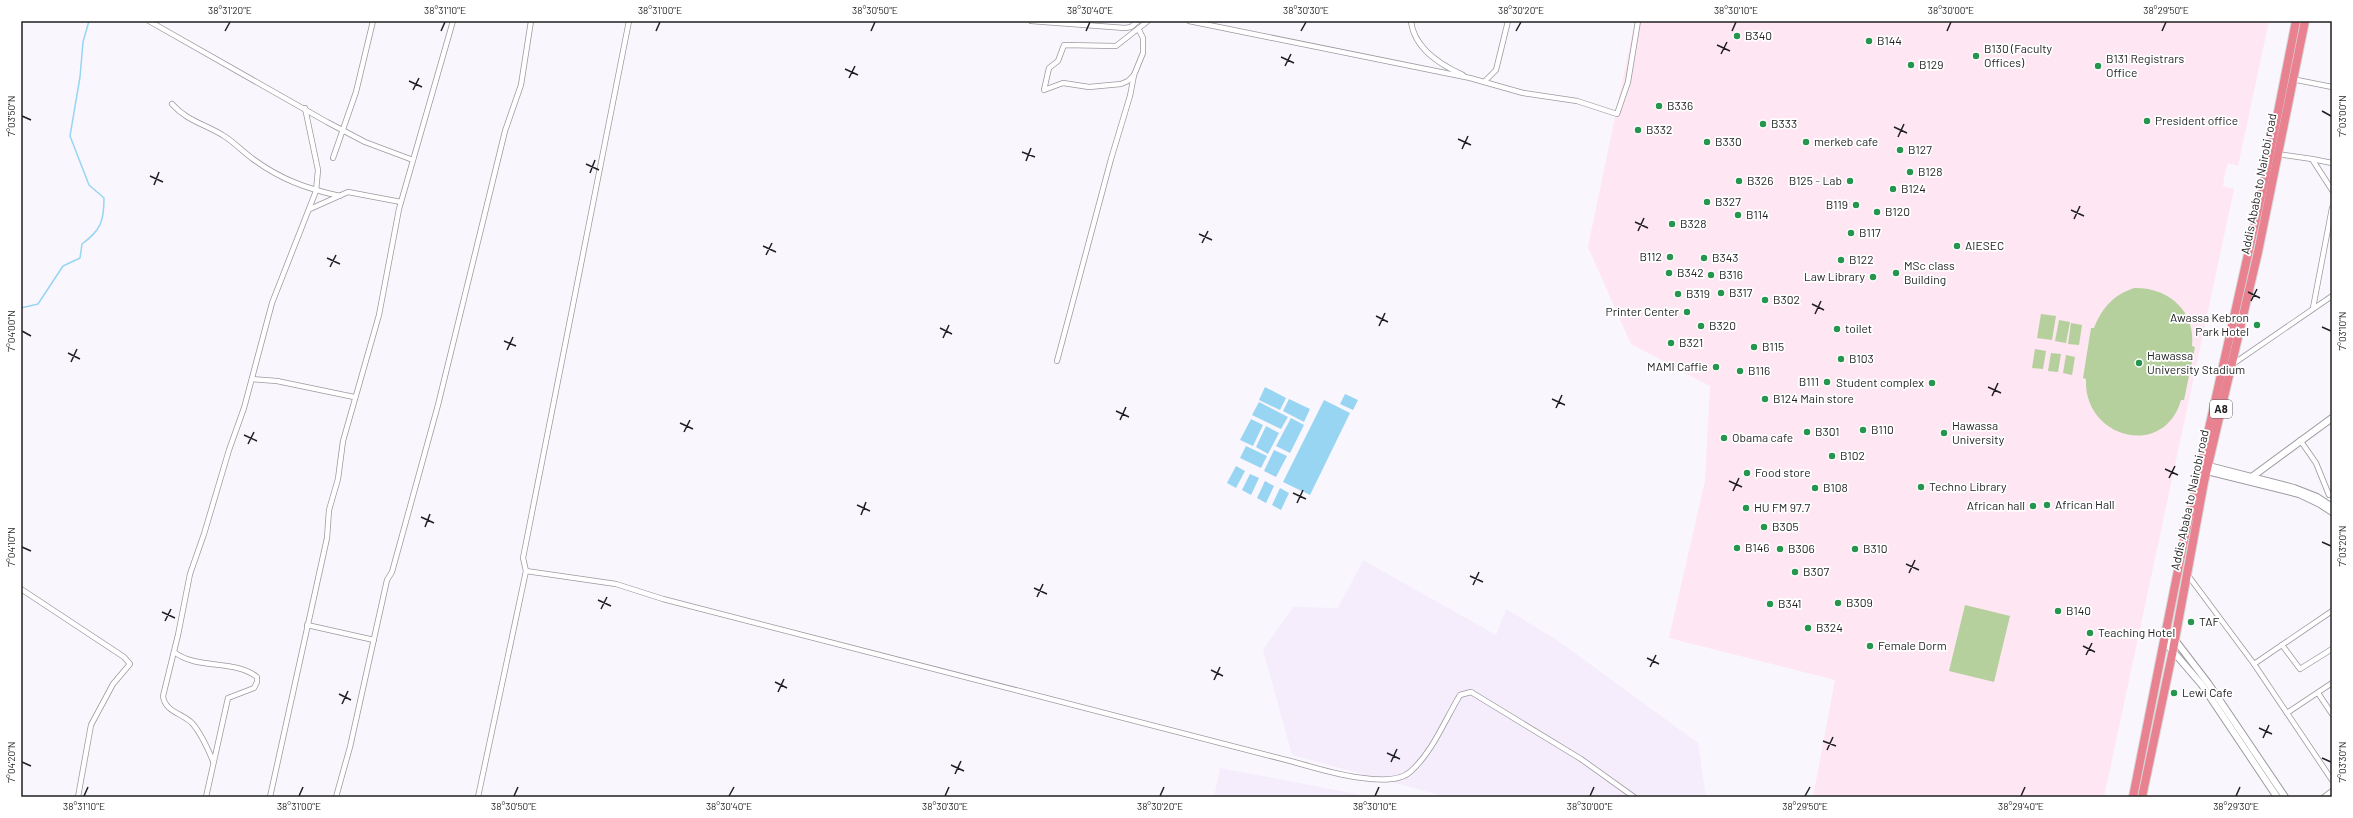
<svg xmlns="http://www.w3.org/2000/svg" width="2353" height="818" font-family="Barlow,sans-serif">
  <rect width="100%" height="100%" fill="#faf6fd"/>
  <g fill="#f5edfc">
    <polygon points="1363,560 1496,635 1506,609 1557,640 1698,743 1706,797 1447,797 1292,755 1263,650 1293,607 1338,608"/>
    <polygon points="1220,768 1373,797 1214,797"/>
  </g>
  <polygon fill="#fee6f2" points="1635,21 2269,21 2238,166 2228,163 2225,173 2223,186 2234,189 2104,797 1813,797 1835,680 1669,638 1705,481 1710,386 1631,344 1588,247"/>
  <g fill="#b5d09d">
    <path d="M 2134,288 C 2168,287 2196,311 2192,346 L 2195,347 L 2184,400 L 2181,400 C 2164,460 2083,438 2086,379 L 2083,378 L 2091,328 L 2094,328 C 2102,308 2113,295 2134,288 Z"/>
    <polygon points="2041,314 2056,316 2052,340 2037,338"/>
    <polygon points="2059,320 2070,322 2066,343 2055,341"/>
    <polygon points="2071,323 2082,325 2079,345 2068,344"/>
    <polygon points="2035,349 2046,351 2043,369 2032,368"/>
    <polygon points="2051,353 2061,354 2058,372 2048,371"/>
    <polygon points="2066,355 2075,357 2072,375 2063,373"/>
    <polygon points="1965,605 2010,616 1994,682 1949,671"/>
  </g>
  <g fill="#98d5f3">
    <polygon points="1265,387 1286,398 1280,410 1259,400"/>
    <polygon points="1345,394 1358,400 1353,410 1340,404"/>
    <polygon points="1289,399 1310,409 1304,422 1283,411"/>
    <polygon points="1324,400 1350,413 1310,495 1283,482"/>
    <polygon points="1259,402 1288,417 1281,429 1252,415"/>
    <polygon points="1291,418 1304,425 1290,453 1276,446"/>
    <polygon points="1251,419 1263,425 1253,446 1240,440"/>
    <polygon points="1266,426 1279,433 1268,454 1256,447"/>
    <polygon points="1246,446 1267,456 1261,468 1240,458"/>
    <polygon points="1274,450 1287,456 1276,477 1264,471"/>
    <polygon points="1236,466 1245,471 1236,488 1227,483"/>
    <polygon points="1250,474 1259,478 1251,495 1242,490"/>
    <polygon points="1265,481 1274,486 1266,503 1257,498"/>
    <polygon points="1280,488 1289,493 1281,510 1272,505"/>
  </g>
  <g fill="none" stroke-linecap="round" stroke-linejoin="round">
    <path stroke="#98d5f3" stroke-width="1.5" d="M 21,308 L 38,304 L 63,266 L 80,258 L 82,244 C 101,230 104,221 104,198 L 89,185 L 70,136 L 80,77 L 83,42 L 89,21"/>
    <g stroke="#9d99a0" stroke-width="6">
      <g id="street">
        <polyline points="149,21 327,122 365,142 413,160"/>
        <path d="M 629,21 L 523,558 L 526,571 L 616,584 L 663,599 L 1294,762 C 1319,769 1389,791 1410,772 C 1432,753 1445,720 1460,695 L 1471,692 L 1581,759 L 1634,797"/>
        <polyline points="1031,21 1125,28 1131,27 1138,21"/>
        <polyline points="1189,21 1470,78 1523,93 1577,101 1617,114 1628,82 1638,21"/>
        <path d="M 1411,21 C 1414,49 1441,65 1463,75"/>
        <polyline points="1139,30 1143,38 1143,53 1134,75 1128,81 1121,84 1089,87 1063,83 1044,90 1049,68 1058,61 1064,45 1116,46 1148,21"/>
        <polyline points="2297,80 2332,87"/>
        <polyline points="1484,82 1496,70 1508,21"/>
        <path d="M 172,104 C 187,121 205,124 224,136 C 234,142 243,152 253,159 C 280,179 307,189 340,196"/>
        <polyline points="2284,155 2312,159 2332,190"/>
        <polyline points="333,158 356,92 373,21"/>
        <polyline points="2312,159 2332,163"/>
        <polyline points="310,209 348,192 401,202"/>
        <polyline points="2313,308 2332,208"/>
        <polyline points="1057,361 1111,159 1130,96 1134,75"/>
        <polyline points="2233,364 2332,296"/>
        <polyline points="252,379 277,381 354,397"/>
        <polyline points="2300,440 2316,463 2329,495"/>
        <polyline points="2187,574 2254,664 2332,780"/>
        <polyline points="21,589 124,657 130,664 113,684 91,725 78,797"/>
        <polyline points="307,625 374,640"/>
        <polyline points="2282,645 2300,669 2332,649"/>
        <path d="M 174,652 C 197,670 234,659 257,677 L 257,682 L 254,688 L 228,698 L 206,797"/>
        <polyline points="2254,664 2332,611"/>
        <polyline points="2318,693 2332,714"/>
        <polyline points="2287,713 2332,683"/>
        <path d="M 213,761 C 208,749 200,732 192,723 C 182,713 165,712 163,696 L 178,635 L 190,574 L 204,534 L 229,450 L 244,408 L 272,303 L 316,191 L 318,170 L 305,108"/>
        <polyline points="270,797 327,538 329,510 338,479 343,441 379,315 399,209 453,21"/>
        <polyline points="336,797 350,747 387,580 392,572 438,405 505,131 521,85 531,21"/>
        <polyline points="478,797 526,571"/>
        <polyline points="2324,797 2332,791"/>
      </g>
    </g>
    <g stroke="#9d99a0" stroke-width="8">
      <g id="secondary">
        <polyline points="2205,465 2294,488 2317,497 2332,507"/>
        <polyline points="2203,470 2299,494 2320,504 2332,512"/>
        <polyline points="2249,479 2332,418"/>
        <polyline points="2165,642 2175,640 2208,683 2285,797"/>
        <polyline points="2165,642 2202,685 2277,797"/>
      </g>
    </g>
    <g stroke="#d7d7d7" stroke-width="10">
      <g id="highway">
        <polyline points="2133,797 2184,540 2264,183 2296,21"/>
        <polyline points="2142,797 2173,650 2204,482 2258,252 2305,21"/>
      </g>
    </g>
    <use href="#street" stroke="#fff" stroke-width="4.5"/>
    <use href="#secondary" stroke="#fff" stroke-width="6"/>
    <use href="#highway" stroke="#e98290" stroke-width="8"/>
  </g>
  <path fill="none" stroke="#201f21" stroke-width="1.5" d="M 225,31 L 230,22M 441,31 L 445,22M 656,31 L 660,22M 871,31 L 875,22M 1086,31 L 1090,22M 1301,31 L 1306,22M 1516,31 L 1521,22M 1732,31 L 1736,22M 1947,31 L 1951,22M 2162,31 L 2166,22M 1717,45 L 1730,51M 1721,54 L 1727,42M 1281,57 L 1294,63M 1285,66 L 1291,54M 845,69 L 858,75M 849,78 L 855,66M 409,81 L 422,87M 413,90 L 419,78M 2322,111 L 2331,116M 22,116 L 31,120M 1894,127 L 1907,133M 1898,137 L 1904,124M 1458,139 L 1471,145M 1462,149 L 1468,136M 1022,152 L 1035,157M 1026,161 L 1031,148M 586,164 L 599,170M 590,173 L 595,160M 150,176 L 163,182M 154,185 L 159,172M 2071,210 L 2084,216M 2074,219 L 2080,206M 1635,222 L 1648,228M 1638,231 L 1644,218M 1199,234 L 1212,240M 1202,243 L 1208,231M 763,246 L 776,252M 766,255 L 772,243M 327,258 L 340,264M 330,267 L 336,255M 2248,292 L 2260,298M 2251,301 L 2257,289M 1812,304 L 1824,310M 1815,314 L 1821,301M 1376,316 L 1388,322M 1379,326 L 1385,313M 2322,327 L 2331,331M 940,328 L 952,334M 22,331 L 31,336M 943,338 L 949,325M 504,341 L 516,346M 507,350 L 513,337M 68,353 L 80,359M 71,362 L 77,349M 1988,387 L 2001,393M 1992,396 L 1998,383M 1552,399 L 1565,405M 1556,408 L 1562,395M 1116,411 L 1129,417M 1120,420 L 1126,407M 680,423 L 693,429M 684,432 L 690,420M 244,435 L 257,441M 248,444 L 254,432M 2165,469 L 2178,475M 2169,478 L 2175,466M 1729,481 L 1742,487M 1733,491 L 1739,478M 1293,493 L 1306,499M 1297,503 L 1303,490M 857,505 L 870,511M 861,515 L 866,502M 421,517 L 434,523M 425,527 L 430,514M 2322,542 L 2331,546M 22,547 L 31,551M 1906,564 L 1919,570M 1909,573 L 1915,560M 1470,576 L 1483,582M 1473,585 L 1479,572M 1034,588 L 1047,594M 1037,597 L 1043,584M 598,600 L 611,606M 601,609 L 607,597M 162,612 L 175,618M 165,621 L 171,609M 2083,646 L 2095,652M 2086,655 L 2092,643M 1647,658 L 1659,664M 1650,667 L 1656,655M 1211,670 L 1223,676M 1214,680 L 1220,667M 775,682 L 787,688M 778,692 L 784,679M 339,694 L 351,700M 342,704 L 348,691M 2259,728 L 2272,734M 2263,738 L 2269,725M 1823,741 L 1836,746M 1827,750 L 1833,737M 1387,753 L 1400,759M 2322,758 L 2331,762M 22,762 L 31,766M 1391,762 L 1397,749M 951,765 L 964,771M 955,774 L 961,761M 84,796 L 88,787M 299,796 L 303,787M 514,796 L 518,787M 729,796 L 734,787M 945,796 L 949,787M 1160,796 L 1164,787M 1375,796 L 1379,787M 1590,796 L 1594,787M 1805,796 L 1810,787M 2021,796 L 2025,787M 2236,796 L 2240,787"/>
  <g fill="#26954e" stroke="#fff" stroke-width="1.5">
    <circle cx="1737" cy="36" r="4"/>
    <circle cx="1869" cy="41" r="4"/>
    <circle cx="1976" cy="56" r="4"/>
    <circle cx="1911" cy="65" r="4"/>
    <circle cx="2098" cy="66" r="4"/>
    <circle cx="1659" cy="106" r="4"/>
    <circle cx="2147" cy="121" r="4"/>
    <circle cx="1763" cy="124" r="4"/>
    <circle cx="1638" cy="130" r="4"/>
    <circle cx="1707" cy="142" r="4"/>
    <circle cx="1806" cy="142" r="4"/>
    <circle cx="1900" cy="150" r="4"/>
    <circle cx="1910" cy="172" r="4"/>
    <circle cx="1739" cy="181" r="4"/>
    <circle cx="1850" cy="181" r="4"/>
    <circle cx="1893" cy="189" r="4"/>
    <circle cx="1707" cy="202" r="4"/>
    <circle cx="1856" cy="205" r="4"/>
    <circle cx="1877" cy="212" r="4"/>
    <circle cx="1738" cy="215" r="4"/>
    <circle cx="1672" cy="224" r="4"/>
    <circle cx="1851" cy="233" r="4"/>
    <circle cx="1957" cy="246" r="4"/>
    <circle cx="1670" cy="257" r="4"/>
    <circle cx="1704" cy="258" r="4"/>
    <circle cx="1841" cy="260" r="4"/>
    <circle cx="1669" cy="273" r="4"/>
    <circle cx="1896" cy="273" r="4"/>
    <circle cx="1711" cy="275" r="4"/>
    <circle cx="1873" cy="277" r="4"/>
    <circle cx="1721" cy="293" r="4"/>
    <circle cx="1678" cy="294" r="4"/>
    <circle cx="1765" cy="300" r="4"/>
    <circle cx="1687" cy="312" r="4"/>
    <circle cx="2257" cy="325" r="4"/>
    <circle cx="1701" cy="326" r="4"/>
    <circle cx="1837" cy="329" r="4"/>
    <circle cx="1671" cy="343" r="4"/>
    <circle cx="1754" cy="347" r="4"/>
    <circle cx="1841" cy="359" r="4"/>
    <circle cx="2139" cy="363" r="4"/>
    <circle cx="1716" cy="367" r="4"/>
    <circle cx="1740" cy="371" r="4"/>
    <circle cx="1827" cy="382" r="4"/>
    <circle cx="1932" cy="383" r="4"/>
    <circle cx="1765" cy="399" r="4"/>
    <circle cx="1863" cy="430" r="4"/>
    <circle cx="1807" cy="432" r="4"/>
    <circle cx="1944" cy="433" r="4"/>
    <circle cx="1724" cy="438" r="4"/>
    <circle cx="1832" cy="456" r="4"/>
    <circle cx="1747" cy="473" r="4"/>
    <circle cx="1921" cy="487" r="4"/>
    <circle cx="1815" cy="488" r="4"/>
    <circle cx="2047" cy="505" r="4"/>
    <circle cx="2033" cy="506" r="4"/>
    <circle cx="1746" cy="508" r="4"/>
    <circle cx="1764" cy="527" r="4"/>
    <circle cx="1737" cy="548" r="4"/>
    <circle cx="1780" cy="549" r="4"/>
    <circle cx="1855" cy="549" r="4"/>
    <circle cx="1795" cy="572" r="4"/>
    <circle cx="1838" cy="603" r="4"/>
    <circle cx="1770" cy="604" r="4"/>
    <circle cx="2058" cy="611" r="4"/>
    <circle cx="2191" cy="622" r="4"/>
    <circle cx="1808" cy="628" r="4"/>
    <circle cx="2090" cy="633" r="4"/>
    <circle cx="1870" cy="646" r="4"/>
    <circle cx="2174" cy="693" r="4"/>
  </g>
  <g text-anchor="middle" stroke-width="3.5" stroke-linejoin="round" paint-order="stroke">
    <rect fill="#fff" stroke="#636264" stroke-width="1" x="2210" y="400" width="22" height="18" rx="3"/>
    <g font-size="11" font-weight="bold" fill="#201f21">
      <text x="2221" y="413">A8</text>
    </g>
    <g font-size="12" fill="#201f21" stroke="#fff" text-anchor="start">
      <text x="1745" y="40">B340</text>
      <text x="1877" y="45">B144</text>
      <text x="1984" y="53">B130 (Faculty<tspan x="1984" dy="14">Offices)</tspan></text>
      <text x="2106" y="63">B131 Registrars<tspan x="2106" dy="14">Office</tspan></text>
      <text x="1919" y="69">B129</text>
      <text x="1667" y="110">B336</text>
      <text x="2155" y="125">President office</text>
      <text x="1771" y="128">B333</text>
      <text x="1646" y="134">B332</text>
      <text x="1715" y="146">B330</text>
      <text x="1814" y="146">merkeb cafe</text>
      <text x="1908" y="154">B127</text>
      <text x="1918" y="176">B128</text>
      <text x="1747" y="185">B326</text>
      <text x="1842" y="185" text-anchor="end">B125 - Lab</text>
      <text x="1901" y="193">B124</text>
      <text x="1715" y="206">B327</text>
      <text x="1848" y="209" text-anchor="end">B119</text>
      <text x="1885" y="216">B120</text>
      <text x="1746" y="219">B114</text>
      <text x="1680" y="228">B328</text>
      <text x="1859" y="237">B117</text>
      <text x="1965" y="250">AIESEC</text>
      <text x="1662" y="261" text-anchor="end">B112</text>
      <text x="1712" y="262">B343</text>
      <text x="1849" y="264">B122</text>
      <text x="1904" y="270">MSc class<tspan x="1904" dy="14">Building</tspan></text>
      <text x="1677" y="277">B342</text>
      <text x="1719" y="279">B316</text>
      <text x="1865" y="281" text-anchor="end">Law Library</text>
      <text x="1729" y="297">B317</text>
      <text x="1686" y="298">B319</text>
      <text x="1773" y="304">B302</text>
      <text x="1679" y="316" text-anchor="end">Printer Center</text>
      <text x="2249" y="322" text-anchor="end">Awassa Kebron<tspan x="2249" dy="14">Park Hotel</tspan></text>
      <text x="1709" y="330">B320</text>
      <text x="1845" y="333">toilet</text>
      <text x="1679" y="347">B321</text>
      <text x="1762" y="351">B115</text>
      <text x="2147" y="360">Hawassa<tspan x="2147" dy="14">University Stadium</tspan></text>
      <text x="1849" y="363">B103</text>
      <text x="1708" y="371" text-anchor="end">MAMI Caffie</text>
      <text x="1748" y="375">B116</text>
      <text x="1819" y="386" text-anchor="end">B111</text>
      <text x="1924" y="387" text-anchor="end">Student complex</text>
      <text x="1773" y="403">B124 Main store</text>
      <text x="1952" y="430">Hawassa<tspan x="1952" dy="14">University</tspan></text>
      <text x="1871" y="434">B110</text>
      <text x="1815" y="436">B301</text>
      <text x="1732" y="442">Obama cafe</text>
      <text x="1840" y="460">B102</text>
      <text x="1755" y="477">Food store</text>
      <text x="1929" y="491">Techno Library</text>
      <text x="1823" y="492">B108</text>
      <text x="2055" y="509">African Hall</text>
      <text x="2025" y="510" text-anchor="end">African hall</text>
      <text x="1754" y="512">HU FM 97.7</text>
      <text x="1772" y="531">B305</text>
      <text x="1745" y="552">B146</text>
      <text x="1788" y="553">B306</text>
      <text x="1863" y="553">B310</text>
      <text x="1803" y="576">B307</text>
      <text x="1846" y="607">B309</text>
      <text x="1778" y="608">B341</text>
      <text x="2066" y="615">B140</text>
      <text x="2199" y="626">TAF</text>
      <text x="1816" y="632">B324</text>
      <text x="2098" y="637">Teaching Hotel</text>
      <text x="1878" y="650">Female Dorm</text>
      <text x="2182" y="697">Lewi Cafe</text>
    </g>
    <g font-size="12" fill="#201f21" stroke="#fff">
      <text transform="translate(2259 184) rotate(-79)" y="4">Addis Ababa to Nairobi road</text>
      <text transform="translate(2190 500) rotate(-78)" y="4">Addis Ababa to Nairobi road</text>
    </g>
  </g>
  <rect width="2353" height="818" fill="none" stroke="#ffffff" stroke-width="44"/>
  <rect x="22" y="22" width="2309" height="774" fill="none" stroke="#201f21" stroke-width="1.5"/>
  <g font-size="10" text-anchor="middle" fill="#201f21">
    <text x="230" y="14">38°31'20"E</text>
    <text x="445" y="14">38°31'10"E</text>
    <text x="660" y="14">38°31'00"E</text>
    <text x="875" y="14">38°30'50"E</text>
    <text x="1090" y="14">38°30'40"E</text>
    <text x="1306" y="14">38°30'30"E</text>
    <text x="1521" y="14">38°30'20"E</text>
    <text x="1736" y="14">38°30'10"E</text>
    <text x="1951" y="14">38°30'00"E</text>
    <text x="2166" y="14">38°29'50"E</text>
    <text transform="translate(2342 116) rotate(-90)" y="4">7°03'00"N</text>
    <text transform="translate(11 116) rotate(-90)" y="4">7°03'50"N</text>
    <text transform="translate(2342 331) rotate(-90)" y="4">7°03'10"N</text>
    <text transform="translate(11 331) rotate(-90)" y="4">7°04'00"N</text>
    <text transform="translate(2342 546) rotate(-90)" y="4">7°03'20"N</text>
    <text transform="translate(11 547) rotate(-90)" y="4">7°04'10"N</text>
    <text transform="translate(2342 762) rotate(-90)" y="4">7°03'30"N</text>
    <text transform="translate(11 762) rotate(-90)" y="4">7°04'20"N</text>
    <text x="84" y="810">38°31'10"E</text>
    <text x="299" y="810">38°31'00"E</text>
    <text x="514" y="810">38°30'50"E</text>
    <text x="729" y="810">38°30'40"E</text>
    <text x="945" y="810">38°30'30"E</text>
    <text x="1160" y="810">38°30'20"E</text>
    <text x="1375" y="810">38°30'10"E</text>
    <text x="1590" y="810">38°30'00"E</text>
    <text x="1805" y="810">38°29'50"E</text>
    <text x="2021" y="810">38°29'40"E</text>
    <text x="2236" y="810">38°29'30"E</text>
  </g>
</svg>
